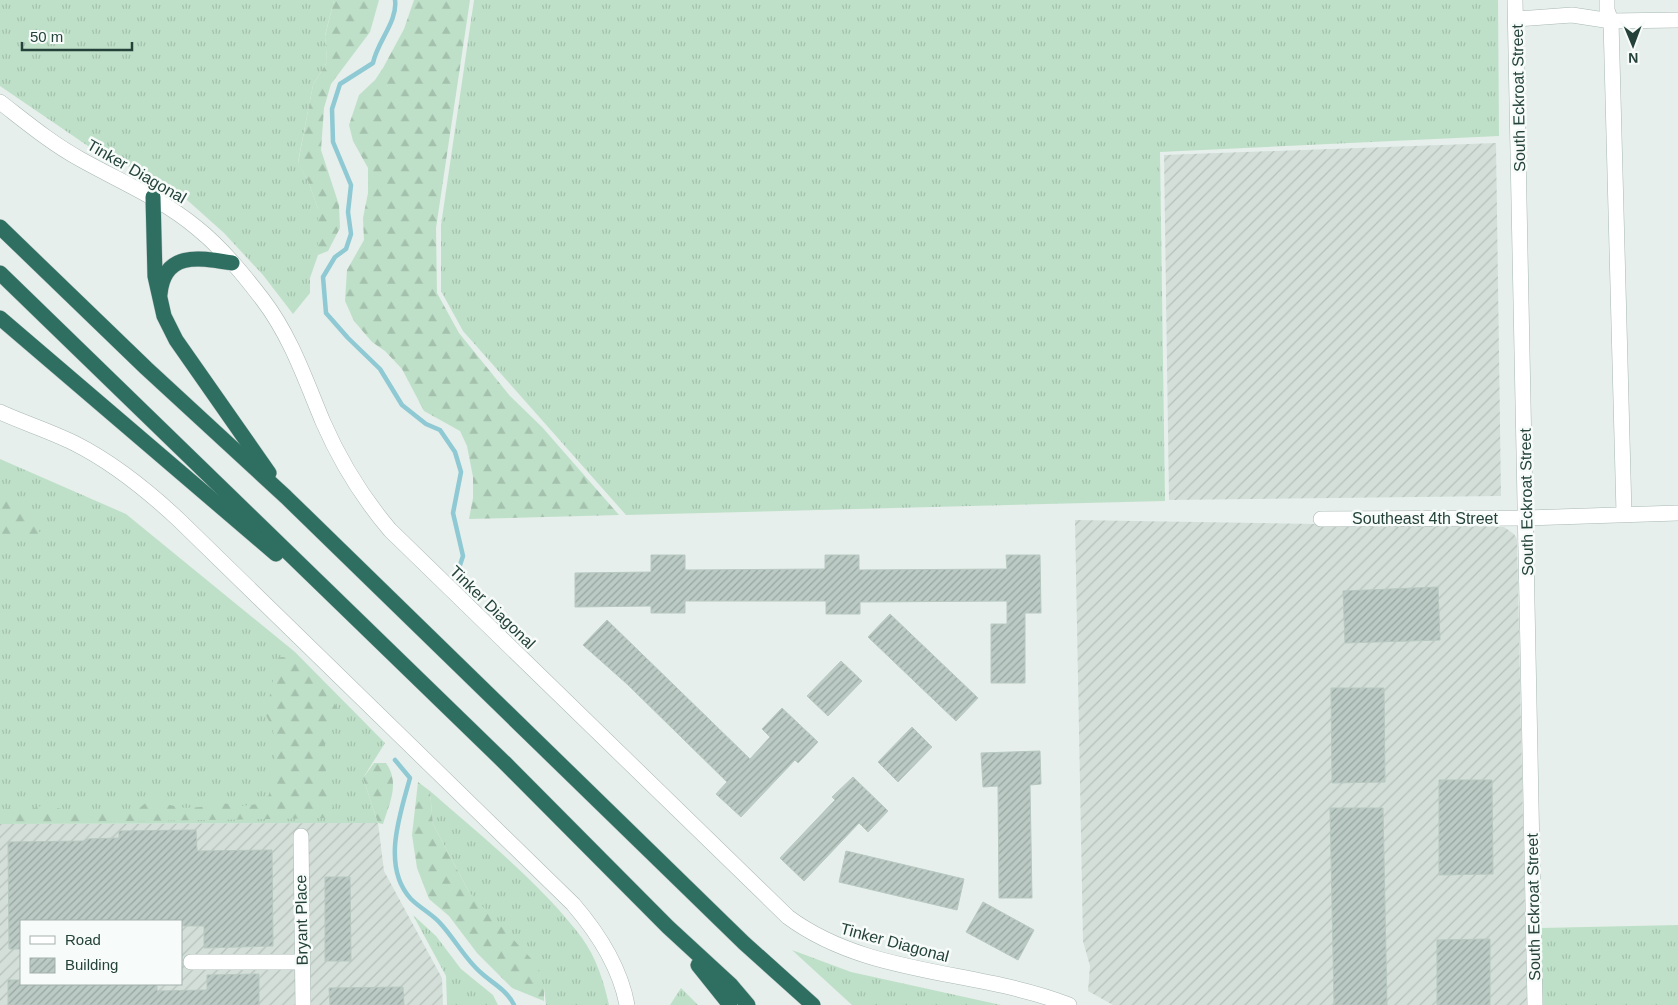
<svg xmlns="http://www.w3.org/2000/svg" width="1678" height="1005" font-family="Arial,sans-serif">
  <defs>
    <pattern id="industrial-furrows" width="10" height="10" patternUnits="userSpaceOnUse" patternTransform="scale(1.25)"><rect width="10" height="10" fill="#d4dfda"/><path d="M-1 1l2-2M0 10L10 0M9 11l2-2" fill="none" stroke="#b6c1bc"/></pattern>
    <pattern id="grass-tufts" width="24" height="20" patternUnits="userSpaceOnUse" patternTransform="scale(1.25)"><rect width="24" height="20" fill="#bfe0c8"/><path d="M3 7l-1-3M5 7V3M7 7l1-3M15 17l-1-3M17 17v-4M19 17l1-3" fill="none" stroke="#a4c1ad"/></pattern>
    <pattern id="forest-firs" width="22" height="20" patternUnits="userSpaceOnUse" patternTransform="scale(1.25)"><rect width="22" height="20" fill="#bfe0c8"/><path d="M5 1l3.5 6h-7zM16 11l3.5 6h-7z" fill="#a4c1ad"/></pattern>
    <pattern id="building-hatch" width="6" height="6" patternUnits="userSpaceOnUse" patternTransform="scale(1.25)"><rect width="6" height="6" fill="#bbcac4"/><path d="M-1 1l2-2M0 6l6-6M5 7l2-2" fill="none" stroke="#98a6a0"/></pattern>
  </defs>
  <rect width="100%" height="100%" fill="#e6efeb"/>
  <g fill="url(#industrial-furrows)" fill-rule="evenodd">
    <polygon points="1496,143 1501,496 1169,500 1164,155"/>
    <polygon points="1075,520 1504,527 1514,534 1517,539 1527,1005 1113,1005 1088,991 1090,966 1083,941"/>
    <path d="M 378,823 L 384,871 L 442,978 L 443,1005 L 0,1005 L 0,824 ZM 21,921 L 181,921 L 181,984 L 21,984 Z"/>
  </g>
  <g fill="url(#grass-tufts)">
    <polygon points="0,0 334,0 325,35 327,62 313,85 298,162 309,183 318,209 318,255 310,278 310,293 293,314 263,275 224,233 186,199 142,171 107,159 0,86"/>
    <polygon points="474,0 1498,0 1499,136 1160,152 1165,501 626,515 463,331 441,291 441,225"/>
    <polygon points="0,459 126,514 295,652 385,743 363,778 378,823 0,824"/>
    <path d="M 430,791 C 480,835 542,884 582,938 C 596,957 604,982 609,1005 L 546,1005 L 544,988 L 469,892 L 433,824 Z"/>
    <polygon points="413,915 436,936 461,969 493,995 498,1005 447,1005 446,976"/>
    <polygon points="1678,925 1678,1005 1542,1005 1540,928"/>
    <polygon points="792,950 851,972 1001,1005 852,1005"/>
    <polygon points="681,988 698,1005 670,1005"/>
  </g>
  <g fill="url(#forest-firs)">
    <polygon points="334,0 379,0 370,32 331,84 324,108 321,150 339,205 340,228 328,251 318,255 318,209 309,183 298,163 313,85 327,62 325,36"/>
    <polygon points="414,0 470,0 436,228 437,293 459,333 510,396 542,427 619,515 469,519 473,498 473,477 467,446 460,431 424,411 402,369 385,351 372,342 354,321 345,301 347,270 364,240 363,218 368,193 368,168 353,141 349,125 359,95 375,80 383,68 404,29"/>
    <polygon points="0,486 15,497 43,537 0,537"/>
    <path d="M 281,657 L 296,658 L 325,689 L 338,709 L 325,742 L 326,776 L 335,818 L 0,823 L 0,810 L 9,808 L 22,812 L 44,805 L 66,810 L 104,811 L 138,809 L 147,802 L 154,802 L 185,808 L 201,807 L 215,802 L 242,806 L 258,804 L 269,795 C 274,762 283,742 264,712 L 272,689 L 275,660 Z"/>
    <path d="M 374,763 L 386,763 C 400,783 390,802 383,824 L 378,823 L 363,778 Z"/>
    <polygon points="418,782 430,791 433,824 469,892 538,966 544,988 544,1001 512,988 477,953 449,916 429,899 417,868 412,835"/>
  </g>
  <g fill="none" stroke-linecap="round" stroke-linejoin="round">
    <g stroke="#8ec9d4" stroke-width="4.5">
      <path d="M 395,0 C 398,21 377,42 373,63 L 340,84 L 332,109 L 333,142 L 351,185 L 348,212 L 351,234 L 346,249 L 335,257 L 323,277 L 326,313 L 348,338 L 380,369 L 402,405 L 426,424 L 440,430 L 455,452 L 461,472 L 453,513 L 463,556 L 459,568"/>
      <path d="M 395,760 L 410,778 C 400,814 381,867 411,899 C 420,908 432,914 440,923 C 453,937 463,955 476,968 C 489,982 506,988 514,1005"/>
    </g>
  </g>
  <g fill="url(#building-hatch)" stroke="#b8c9c2">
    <polygon points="651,555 685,555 685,570 825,569 825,555 859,555 859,570 1007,569 1006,555 1040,555 1041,613 1025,613 1025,683 991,683 991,624 1007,624 1007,601 860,602 860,614 826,614 826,601 685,601 685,613 651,613 651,606 575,607 575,573 651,572"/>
    <polygon points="1438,587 1440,640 1345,643 1343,591"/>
    <polygon points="890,614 978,698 956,721 868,637"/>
    <polygon points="607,620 750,759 770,737 762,729 782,708 818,742 798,763 795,760 741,817 716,794 727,782 627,684 583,645"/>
    <polygon points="841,661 862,681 828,716 807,696"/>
    <polygon points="1331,688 1384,688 1385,782 1332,783"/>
    <polygon points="912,727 932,747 898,782 878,762"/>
    <polygon points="1040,751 1041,784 1030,785 1032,898 999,898 998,786 983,787 981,753"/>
    <polygon points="853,777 888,811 868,832 859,823 804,881 780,858 835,800 832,797"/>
    <polygon points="1439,780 1492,780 1493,874 1439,875"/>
    <polygon points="1330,808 1383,808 1387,1005 1334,1005"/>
    <polygon points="196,830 197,851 272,850 273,946 204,948 204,926 181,926 181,921 21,921 21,949 9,949 8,842 86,841 86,839 119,838 119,831"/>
    <polygon points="846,851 964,879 957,910 839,882"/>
    <polygon points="325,877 350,877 351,961 325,961"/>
    <polygon points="983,902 1034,930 1018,960 966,932"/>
    <polygon points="1490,939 1490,1005 1437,1005 1437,940"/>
    <polygon points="259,974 259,1005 8,1005 8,980 21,980 21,984 157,984 157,991 207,990 207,975"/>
    <polygon points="403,987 404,1005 330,1005 329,988"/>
  </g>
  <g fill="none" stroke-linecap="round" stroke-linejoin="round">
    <g stroke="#a8b8b2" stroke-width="16">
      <g id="minor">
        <polyline points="1515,0 1535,1005"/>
        <polyline points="1607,0 1607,10 1611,21 1624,514"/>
        <polyline points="1516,19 1572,15 1611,21 1678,20"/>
        <path d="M 0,102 C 26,122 51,143 80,159 C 119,181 161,198 197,228 C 222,248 243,274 263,300 C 291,337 305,379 323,422 C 340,461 362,497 390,530 L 788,917 C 869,977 977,969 1069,1005"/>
        <path d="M 0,412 C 24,423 50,431 74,443 C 114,463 147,490 179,520 L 573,904 C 598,933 620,967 627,1005"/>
        <polyline points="1321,519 1526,518 1678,513"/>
        <polyline points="301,836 303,1005"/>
        <polyline points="191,962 302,962"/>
      </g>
    </g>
    <g stroke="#c2cac8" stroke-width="16">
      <g id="highway">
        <polyline points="153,197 155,276 164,316 176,340 269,473"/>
        <polyline points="0,227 146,368 286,497 744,943 813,1005"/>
        <polyline points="0,273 505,763 668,927 731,985 748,1005"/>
        <path d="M 160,294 C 164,250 201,258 232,263"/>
        <polyline points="0,318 276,554"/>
        <polyline points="698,965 730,1005"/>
      </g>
    </g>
    <use href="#minor" stroke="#fff" stroke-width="15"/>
    <use href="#highway" stroke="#2f6f62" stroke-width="15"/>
  </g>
  <g text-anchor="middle" stroke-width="5" stroke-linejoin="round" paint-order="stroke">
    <g font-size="16" fill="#24423a" stroke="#f7fbf9">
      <text transform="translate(1518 98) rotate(-91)" y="6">South Eckroat Street</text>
      <text transform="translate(137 171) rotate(30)" y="6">Tinker Diagonal</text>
      <text transform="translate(1526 502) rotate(-91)" y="6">South Eckroat Street</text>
      <text x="1425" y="524">Southeast 4th Street</text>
      <text transform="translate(493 607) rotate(44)" y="6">Tinker Diagonal</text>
      <text transform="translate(1533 907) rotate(-91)" y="6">South Eckroat Street</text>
      <text transform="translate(301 920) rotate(-91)" y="6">Bryant Place</text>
      <text transform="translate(895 942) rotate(15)" y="6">Tinker Diagonal</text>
    </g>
  </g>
  <rect x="20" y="920" width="162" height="65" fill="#f7fbf9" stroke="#a3b1ad"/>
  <rect x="30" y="936" width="25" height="8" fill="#ffffff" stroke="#a3b1ad"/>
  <text x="65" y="945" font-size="15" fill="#24423a">Road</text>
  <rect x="30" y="958" width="25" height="15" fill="url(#building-hatch)" stroke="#a3b1ad"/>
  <text x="65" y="970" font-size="15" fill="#24423a">Building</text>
  <g transform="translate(1633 45) rotate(179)" stroke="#f7fbf9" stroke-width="4" paint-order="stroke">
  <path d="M0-4L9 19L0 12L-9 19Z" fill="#24423a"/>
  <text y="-8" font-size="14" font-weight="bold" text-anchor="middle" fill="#24423a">N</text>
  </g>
  <path d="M22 42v8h110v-8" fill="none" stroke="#24423a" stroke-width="2.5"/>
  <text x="30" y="42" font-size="15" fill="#24423a" stroke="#f7fbf9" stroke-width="4" paint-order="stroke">50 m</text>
</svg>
